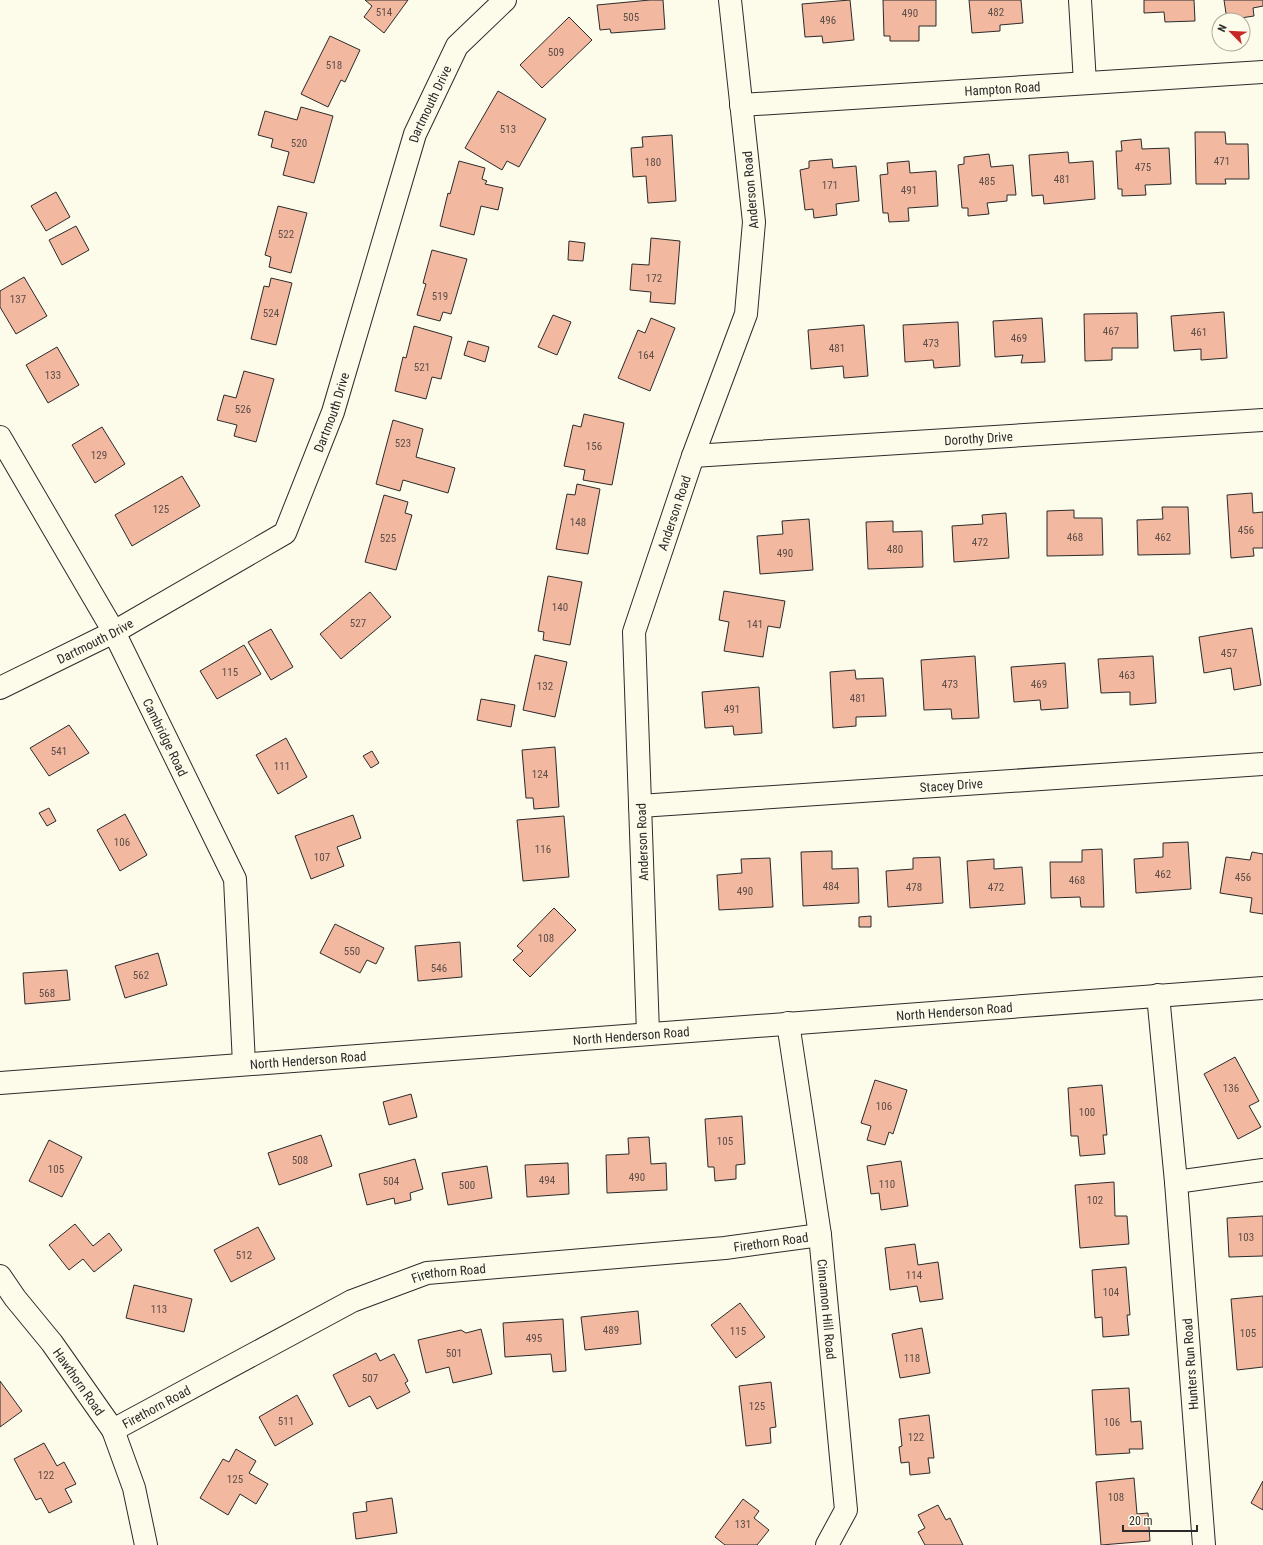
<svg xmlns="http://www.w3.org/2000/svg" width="1263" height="1545" font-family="'Roboto Condensed',sans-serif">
  <rect width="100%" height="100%" fill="#fdfbea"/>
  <g fill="#f2b8a0" stroke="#2b2b2b">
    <polygon points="365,0 408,0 384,33 364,17 372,6"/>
    <polygon points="650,0 663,0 665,29 611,33 610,29 600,30 597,5"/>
    <polygon points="850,0 854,40 823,43 822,36 805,37 802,4"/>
    <polygon points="883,0 936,0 936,26 919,26 919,41 890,41 890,36 884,36"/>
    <polygon points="969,0 1021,0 1023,23 1000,25 1000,31 972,33"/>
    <polygon points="1144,0 1194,0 1195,21 1165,22 1164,12 1144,13"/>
    <polygon points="1224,0 1263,0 1263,6 1253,8 1254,16 1227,20"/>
    <polygon points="569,17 592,40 542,88 520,65"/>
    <polygon points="330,36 360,50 345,82 341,80 328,107 301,94"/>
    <polygon points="498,91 546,119 519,167 507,161 502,170 465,148"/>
    <polygon points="301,107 333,116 314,183 283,175 289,152 271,147 273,139 258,135 265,111 297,120"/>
    <polygon points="1195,132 1225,132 1226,144 1248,144 1249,179 1225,179 1226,184 1196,184"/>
    <polygon points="672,135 676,201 648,203 646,176 633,177 631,148 643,147 642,137"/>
    <polygon points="1141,139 1142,149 1169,148 1171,184 1145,185 1146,195 1122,196 1122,189 1118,189 1116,151 1122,151 1121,141"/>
    <polygon points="1068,152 1069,163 1093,161 1095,199 1044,204 1043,195 1032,196 1029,155"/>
    <polygon points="989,154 991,167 1013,165 1016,195 1007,195 1007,201 987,203 989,214 968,216 968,208 962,208 958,165 964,164 964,157"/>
    <polygon points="832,159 833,168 856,166 859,201 836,204 837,215 814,218 813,209 805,210 800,170 809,168 809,161"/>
    <polygon points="459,161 485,168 482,179 487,181 485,184 503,188 498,210 481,206 474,235 440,226 448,193 450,194"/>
    <polygon points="909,161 910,173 936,171 938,206 908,208 909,221 889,222 888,213 883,213 880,175 888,174 887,163"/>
    <polygon points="56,192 70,217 46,231 31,206"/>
    <polygon points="278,206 307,213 291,273 269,267 271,257 265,255"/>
    <polygon points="76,226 89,250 62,265 49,240"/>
    <polygon points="651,238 680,241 675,304 650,302 651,292 630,290 632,264 649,265"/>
    <polygon points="569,241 585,243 583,261 568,260"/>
    <polygon points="432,250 467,259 451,314 443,312 440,321 417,315 426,284 423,283"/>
    <polygon points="24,277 47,316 16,334 0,307 0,291"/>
    <polygon points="271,278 292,283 276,345 251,339 264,286 269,287"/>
    <polygon points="1224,312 1227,358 1201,360 1201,349 1174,351 1171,316"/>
    <polygon points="1137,313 1138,348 1112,348 1112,360 1085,361 1084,314"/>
    <polygon points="553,315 571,322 557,355 538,347"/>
    <polygon points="651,318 675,328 650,391 618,378 638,330 645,333"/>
    <polygon points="1042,318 1045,362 1021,363 1023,355 995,357 993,321"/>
    <polygon points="958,322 960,366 934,368 933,360 905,362 903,325"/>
    <polygon points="864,325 868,376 844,378 843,366 811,369 808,330"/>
    <polygon points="414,326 452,337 441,379 432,377 426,399 395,391 403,357 406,358"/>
    <polygon points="468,341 489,347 485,362 464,355"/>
    <polygon points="57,347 79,385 48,403 26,365"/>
    <polygon points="244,371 274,379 256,442 234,436 237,425 217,420 224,395 236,398"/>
    <polygon points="584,414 624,423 612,485 583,480 585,470 564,466 573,425 581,427"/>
    <polygon points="393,420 423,429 416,457 455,468 448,493 403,480 400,491 376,484"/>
    <polygon points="102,427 125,464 95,483 72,445"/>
    <polygon points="182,476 200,506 132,546 115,515"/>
    <polygon points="577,484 600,489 588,554 556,549 567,494 575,495"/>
    <polygon points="1252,493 1253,513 1263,512 1263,548 1253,548 1254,556 1231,558 1227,495"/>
    <polygon points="384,495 408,502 405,513 412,515 396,570 365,562"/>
    <polygon points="1162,507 1188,507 1190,554 1138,555 1137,520 1163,519"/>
    <polygon points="1074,510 1074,518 1102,518 1103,555 1047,556 1047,511"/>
    <polygon points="1006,513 1009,558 954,562 952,526 983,524 982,515"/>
    <polygon points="809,519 813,570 760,574 757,536 783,534 782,521"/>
    <polygon points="893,521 893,532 922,531 923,567 868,569 866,522"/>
    <polygon points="548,576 582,582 570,645 543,640 544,632 538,631"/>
    <polygon points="724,591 785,601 780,628 768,626 763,657 724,651 729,622 719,620"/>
    <polygon points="370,592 391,617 341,659 320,634"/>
    <polygon points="1252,628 1261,685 1234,690 1231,668 1204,673 1199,637"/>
    <polygon points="271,629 293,667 271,680 248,642"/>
    <polygon points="244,645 261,674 217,699 200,671"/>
    <polygon points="535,655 567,662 555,717 523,710"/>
    <polygon points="975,656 979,718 952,719 951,709 924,710 921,660"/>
    <polygon points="1153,656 1156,703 1130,705 1130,692 1101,693 1098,659"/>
    <polygon points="1065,663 1068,708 1041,710 1040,700 1014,702 1011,667"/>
    <polygon points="855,670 856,679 883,678 886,716 856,717 856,726 833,728 830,672"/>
    <polygon points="759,687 762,733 734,735 733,726 705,728 702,692"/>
    <polygon points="481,699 515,705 511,727 477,720"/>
    <polygon points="69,725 89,753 49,776 30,748"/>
    <polygon points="286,738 307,777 278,794 256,755"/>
    <polygon points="555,747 559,807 534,809 533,798 526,798 522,750"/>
    <polygon points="372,751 379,763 371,768 363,756"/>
    <polygon points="49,808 56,821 47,826 39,813"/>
    <polygon points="125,814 147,855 120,871 97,830"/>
    <polygon points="353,815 361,838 337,847 344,866 311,879 295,836"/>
    <polygon points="564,816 569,877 523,881 517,820"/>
    <polygon points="1188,842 1191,889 1136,893 1134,859 1163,857 1163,843"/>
    <polygon points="1102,849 1104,907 1081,907 1080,897 1051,898 1050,862 1082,862 1082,850"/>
    <polygon points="832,851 832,869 858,868 859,903 803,906 801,852"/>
    <polygon points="1252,852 1263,854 1263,914 1250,912 1252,898 1220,893 1226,857 1250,860"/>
    <polygon points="940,857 943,903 888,907 886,871 913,869 913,858"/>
    <polygon points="770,858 773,907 719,910 717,875 742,873 741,859"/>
    <polygon points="994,859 994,869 1022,867 1025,904 970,908 967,861"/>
    <polygon points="554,908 576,930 530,977 513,960 523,951 517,946"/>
    <polygon points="871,916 871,927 859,927 859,917"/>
    <polygon points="335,924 384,948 376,964 367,960 360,973 320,953"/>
    <polygon points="460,942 462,977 418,981 415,946"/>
    <polygon points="158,953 167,985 125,998 115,966"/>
    <polygon points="67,970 70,1000 25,1004 23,973"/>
    <polygon points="1235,1057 1259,1101 1249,1106 1261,1127 1238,1139 1204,1074"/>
    <polygon points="875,1080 907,1090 893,1134 889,1132 885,1145 867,1140 871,1126 861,1123"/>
    <polygon points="1102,1085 1107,1135 1103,1135 1105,1154 1080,1156 1078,1136 1071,1136 1068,1088"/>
    <polygon points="411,1094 417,1117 389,1125 383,1102"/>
    <polygon points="742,1116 745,1164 736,1165 736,1179 715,1181 714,1167 708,1167 705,1119"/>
    <polygon points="321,1135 332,1166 279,1185 268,1153"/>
    <polygon points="649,1137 651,1164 666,1163 667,1190 607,1193 606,1155 629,1154 628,1138"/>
    <polygon points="49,1140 82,1157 62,1197 29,1181"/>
    <polygon points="415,1159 423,1189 410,1193 411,1200 395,1204 394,1198 367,1205 359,1174"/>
    <polygon points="901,1161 908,1206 881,1210 879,1193 871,1194 867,1166"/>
    <polygon points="568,1163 569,1194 527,1197 525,1165"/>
    <polygon points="487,1166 492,1198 448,1205 442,1173"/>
    <polygon points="1114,1182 1115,1216 1127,1216 1129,1244 1080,1248 1075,1185"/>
    <polygon points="1263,1216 1263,1256 1229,1257 1227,1218"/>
    <polygon points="75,1224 93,1246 109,1233 122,1250 94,1272 83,1259 69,1270 49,1245"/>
    <polygon points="258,1227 275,1259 231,1282 214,1250"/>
    <polygon points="915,1244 918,1265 938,1262 943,1299 920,1302 917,1286 890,1290 885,1248"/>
    <polygon points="1126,1267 1130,1315 1127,1315 1129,1335 1103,1337 1102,1317 1095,1318 1092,1270"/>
    <polygon points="134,1285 192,1299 184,1332 126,1318"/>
    <polygon points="1263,1296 1263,1367 1237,1370 1231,1299"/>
    <polygon points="740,1303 765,1337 736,1358 711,1325"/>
    <polygon points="638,1311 641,1344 585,1350 581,1317"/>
    <polygon points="563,1319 566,1371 553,1372 551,1354 505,1357 503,1323"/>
    <polygon points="922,1328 930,1373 900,1378 892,1334"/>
    <polygon points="481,1329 492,1374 453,1383 449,1367 426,1373 418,1340 461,1330 466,1333"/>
    <polygon points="376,1353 380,1361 394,1354 408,1381 405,1383 410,1392 377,1409 370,1396 349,1407 333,1375"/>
    <polygon points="0,1381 22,1411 0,1427"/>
    <polygon points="771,1382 776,1427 770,1428 771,1443 746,1446 739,1386"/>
    <polygon points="1129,1388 1131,1422 1141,1421 1143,1449 1129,1449 1130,1453 1096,1455 1092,1390"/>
    <polygon points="297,1395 313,1424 275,1446 259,1417"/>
    <polygon points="929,1415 934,1458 928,1458 930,1473 910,1475 909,1462 901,1463 899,1447 902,1446 899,1419"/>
    <polygon points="44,1443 57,1466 64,1462 76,1484 65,1489 72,1502 49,1513 41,1498 36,1500 14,1459"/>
    <polygon points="236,1449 256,1461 249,1473 268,1484 256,1504 240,1494 228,1515 200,1498 223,1459 229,1462"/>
    <polygon points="1134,1478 1137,1514 1148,1513 1150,1541 1101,1545 1096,1482"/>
    <polygon points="1263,1481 1263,1510 1251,1503"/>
    <polygon points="392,1498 397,1533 356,1539 353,1513 367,1511 366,1502"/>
    <polygon points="743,1499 759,1511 754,1518 769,1530 757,1545 725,1545 715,1537"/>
    <polygon points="938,1505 946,1520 950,1518 963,1545 925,1545 918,1532 925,1528 918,1515"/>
  </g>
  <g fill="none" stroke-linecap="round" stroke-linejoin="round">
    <g stroke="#2b2b2b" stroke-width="24">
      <g id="minor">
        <polyline points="1080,0 1085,83"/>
        <path id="s1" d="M 741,105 L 1263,72"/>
        <path id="s2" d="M 0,437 L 114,632 L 235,879 L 244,1064"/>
        <path id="s3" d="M 693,456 L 1263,420"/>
        <path id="s4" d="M 0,688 L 114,632 L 285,533 L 333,412 L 415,134 L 457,46 L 505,0"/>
        <path id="s5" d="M 640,806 L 1263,764"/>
        <polyline points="1158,995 1176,1182"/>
        <path id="s6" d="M 788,1023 L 820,1235 L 846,1510 L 827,1545"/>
        <path id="s7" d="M 648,1033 L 634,632 L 693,456 L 746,314 L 754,222 L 730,0"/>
        <path id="s8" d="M 0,1083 L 1263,988"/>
        <path id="s9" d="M 0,1276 L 15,1298 L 52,1343 L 113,1430 L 134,1488 L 146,1545"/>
        <path id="s10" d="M 113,1430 L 352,1301 L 427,1273 L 725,1248 L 820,1235"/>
        <polyline points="1204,1545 1176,1182 1263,1170"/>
      </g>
    </g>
    <use href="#minor" stroke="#fdfbea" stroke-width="22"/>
  </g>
  <g text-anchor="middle" stroke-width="3" stroke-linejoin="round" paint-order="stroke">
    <g font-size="11" fill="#5d4e48">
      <text x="384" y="16">514</text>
      <text x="996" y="16">482</text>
      <text x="910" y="17">490</text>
      <text x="631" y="21">505</text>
      <text x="828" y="24">496</text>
      <text x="556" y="56">509</text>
      <text x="334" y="69">518</text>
      <text x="508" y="133">513</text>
      <text x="299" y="147">520</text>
      <text x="1222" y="165">471</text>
      <text x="653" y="166">180</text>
      <text x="1143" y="171">475</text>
      <text x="1062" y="183">481</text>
      <text x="987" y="185">485</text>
      <text x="830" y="189">171</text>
      <text x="909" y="194">491</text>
      <text x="286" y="238">522</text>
      <text x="654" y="282">172</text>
      <text x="440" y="300">519</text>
      <text x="18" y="303">137</text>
      <text x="271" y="317">524</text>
      <text x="1111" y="335">467</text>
      <text x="1199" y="336">461</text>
      <text x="1019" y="342">469</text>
      <text x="931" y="347">473</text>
      <text x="837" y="352">481</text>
      <text x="646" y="359">164</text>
      <text x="422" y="371">521</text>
      <text x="53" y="379">133</text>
      <text x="243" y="413">526</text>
      <text x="403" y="447">523</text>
      <text x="594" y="450">156</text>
      <text x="99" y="459">129</text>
      <text x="161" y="513">125</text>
      <text x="578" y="526">148</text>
      <text x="1246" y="534">456</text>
      <text x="1075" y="541">468</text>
      <text x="1163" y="541">462</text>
      <text x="388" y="542">525</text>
      <text x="980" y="546">472</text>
      <text x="895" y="553">480</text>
      <text x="785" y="557">490</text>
      <text x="560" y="611">140</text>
      <text x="358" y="627">527</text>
      <text x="755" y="628">141</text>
      <text x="1229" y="657">457</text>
      <text x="230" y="676">115</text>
      <text x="1127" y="679">463</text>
      <text x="950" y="688">473</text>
      <text x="1039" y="688">469</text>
      <text x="545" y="690">132</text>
      <text x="858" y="702">481</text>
      <text x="732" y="713">491</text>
      <text x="59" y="755">541</text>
      <text x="282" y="770">111</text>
      <text x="540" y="778">124</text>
      <text x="122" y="846">106</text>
      <text x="543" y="853">116</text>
      <text x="322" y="861">107</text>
      <text x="1163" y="878">462</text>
      <text x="1243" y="881">456</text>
      <text x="1077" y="884">468</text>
      <text x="831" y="890">484</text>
      <text x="914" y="891">478</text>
      <text x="996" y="891">472</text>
      <text x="745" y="895">490</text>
      <text x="546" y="942">108</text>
      <text x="352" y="955">550</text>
      <text x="439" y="972">546</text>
      <text x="141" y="979">562</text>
      <text x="47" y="997">568</text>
      <text x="1231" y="1092">136</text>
      <text x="884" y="1110">106</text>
      <text x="1087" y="1116">100</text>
      <text x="725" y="1145">105</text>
      <text x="300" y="1164">508</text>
      <text x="56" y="1173">105</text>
      <text x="637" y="1181">490</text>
      <text x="547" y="1184">494</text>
      <text x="391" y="1185">504</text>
      <text x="887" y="1188">110</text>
      <text x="467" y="1189">500</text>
      <text x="1095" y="1204">102</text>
      <text x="1246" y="1241">103</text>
      <text x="244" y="1259">512</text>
      <text x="914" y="1279">114</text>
      <text x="1111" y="1296">104</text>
      <text x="159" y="1313">113</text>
      <text x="611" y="1334">489</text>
      <text x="738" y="1335">115</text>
      <text x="1248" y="1337">105</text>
      <text x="534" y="1342">495</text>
      <text x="454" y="1357">501</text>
      <text x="912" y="1362">118</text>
      <text x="370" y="1382">507</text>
      <text x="757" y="1410">125</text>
      <text x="286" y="1425">511</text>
      <text x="1112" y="1426">106</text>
      <text x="916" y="1441">122</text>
      <text x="46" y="1479">122</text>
      <text x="235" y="1483">125</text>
      <text x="1116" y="1501">108</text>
      <text x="743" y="1528">131</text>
    </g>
    <g font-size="13" fill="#2b2b2b" stroke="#fdfbea">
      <text dy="5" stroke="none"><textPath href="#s1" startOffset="262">Hampton Road</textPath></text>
      <text dy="5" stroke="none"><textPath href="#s4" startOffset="778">Dartmouth Drive</textPath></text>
      <text transform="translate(750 190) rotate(-95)" y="5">Anderson Road</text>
      <text dy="5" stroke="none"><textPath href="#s4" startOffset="454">Dartmouth Drive</textPath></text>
      <text dy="5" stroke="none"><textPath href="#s3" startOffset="286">Dorothy Drive</textPath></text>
      <text dy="5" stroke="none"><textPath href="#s7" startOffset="527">Anderson Road</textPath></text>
      <text dy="5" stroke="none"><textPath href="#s4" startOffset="106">Dartmouth Drive</textPath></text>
      <text dy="5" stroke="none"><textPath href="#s2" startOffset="343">Cambridge Road</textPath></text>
      <text dy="5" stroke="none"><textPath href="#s5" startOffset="312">Stacey Drive</textPath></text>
      <text transform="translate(642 842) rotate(-92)" y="5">Anderson Road</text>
      <text dy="5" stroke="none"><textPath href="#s8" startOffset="957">North Henderson Road</textPath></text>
      <text dy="5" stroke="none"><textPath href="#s8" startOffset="633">North Henderson Road</textPath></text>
      <text dy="5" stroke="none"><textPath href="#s8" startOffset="309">North Henderson Road</textPath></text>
      <text dy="5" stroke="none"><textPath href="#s10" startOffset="697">Firethorn Road</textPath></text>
      <text dy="5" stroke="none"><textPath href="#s10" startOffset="373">Firethorn Road</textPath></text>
      <text dy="5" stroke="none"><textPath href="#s6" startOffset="289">Cinnamon Hill Road</textPath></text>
      <text transform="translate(1190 1364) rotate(-94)" y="5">Hunters Run Road</text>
      <text dy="5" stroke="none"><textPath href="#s9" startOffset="132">Hawthorn Road</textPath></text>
      <text dy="5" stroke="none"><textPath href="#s10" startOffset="49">Firethorn Road</textPath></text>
    </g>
  </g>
  <g transform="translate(1231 32) rotate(294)"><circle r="19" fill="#fdfbea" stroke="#a9a89e"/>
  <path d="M0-3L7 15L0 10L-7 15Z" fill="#c62828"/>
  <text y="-6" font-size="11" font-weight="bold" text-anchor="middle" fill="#2b2b2b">N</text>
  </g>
  <path d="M1123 1525v6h74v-6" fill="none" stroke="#2b2b2b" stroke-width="2"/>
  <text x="1129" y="1525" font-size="12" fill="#2b2b2b" stroke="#fdfbea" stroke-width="3" paint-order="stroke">20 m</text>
</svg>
